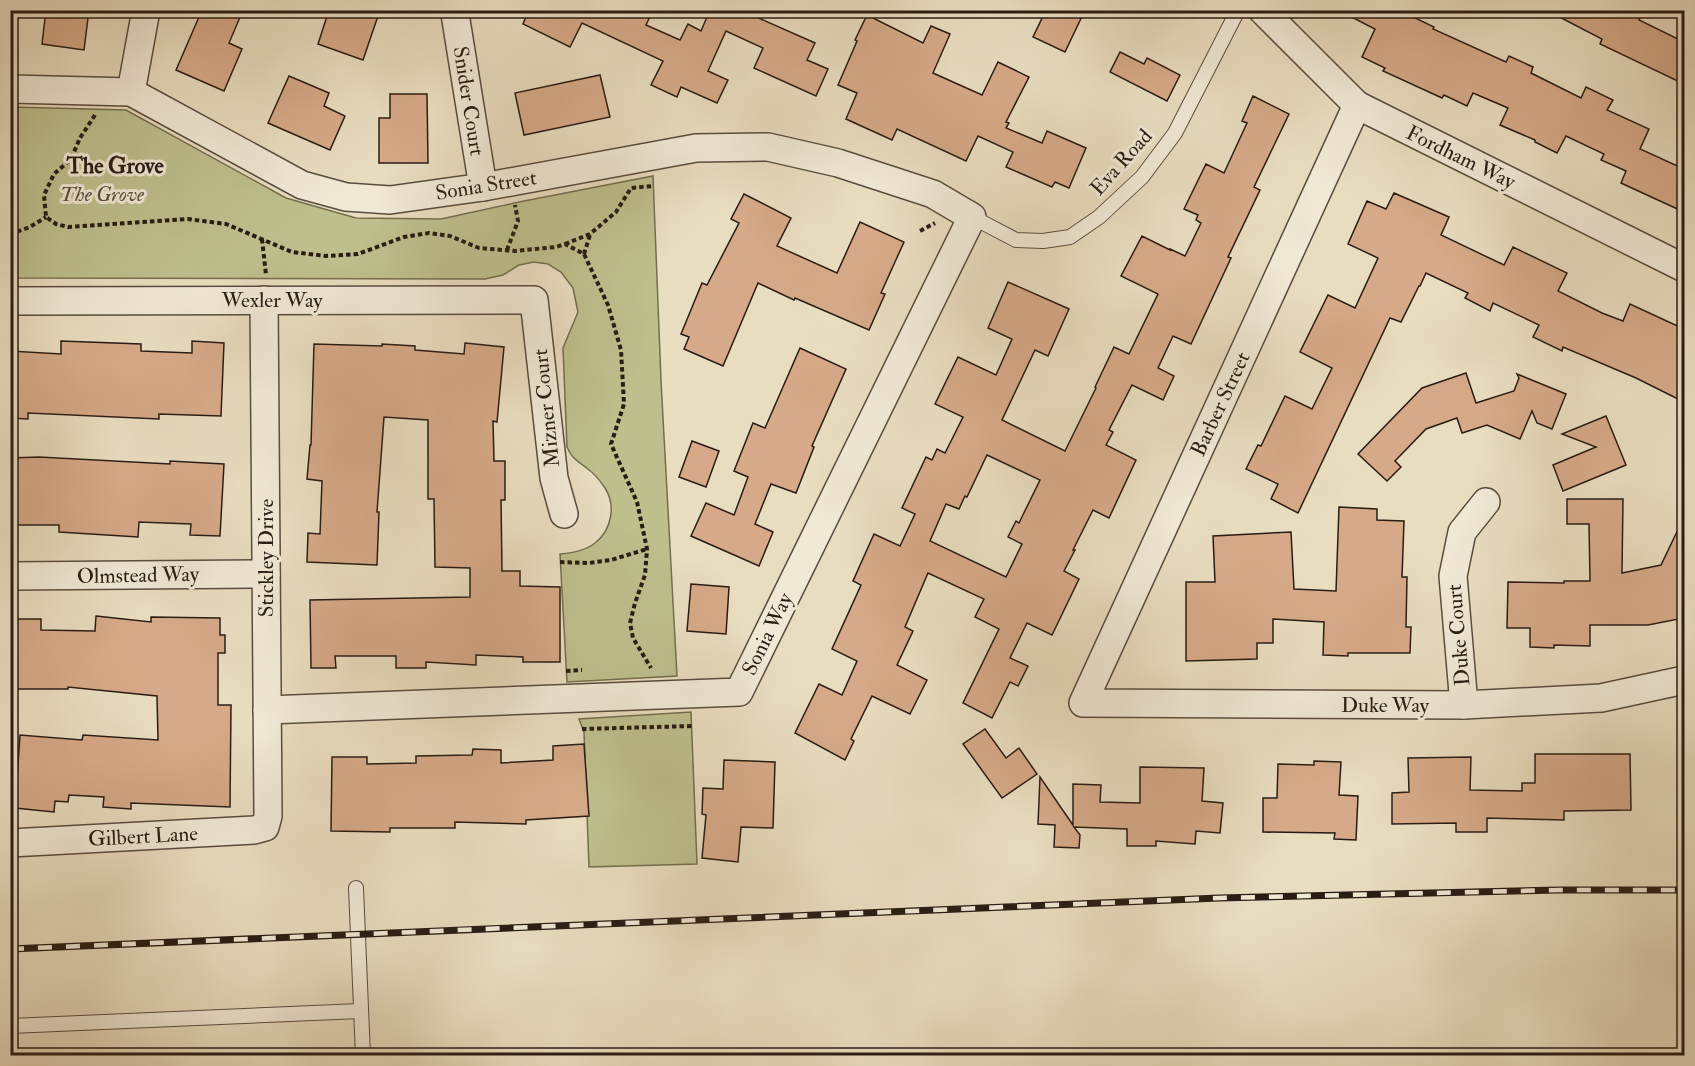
<svg xmlns="http://www.w3.org/2000/svg" width="1695" height="1066" font-family="'IM FELL Double Pica',serif">
  <rect width="100%" height="100%" fill="#e9ddc0"/>
  <filter id="stains"><feTurbulence type="fractalNoise" baseFrequency=".00333" numOctaves="4"/><feColorMatrix values="0 0 0 0 .2 0 0 0 0 .09 0 0 0 0 .02 0 0 0 .5 -.17"/></filter>
  <radialGradient id="worn" r=".72"><stop offset=".6" stop-color="#630" stop-opacity="0"/><stop offset="1" stop-color="#630" stop-opacity=".3"/></radialGradient>
  <g fill="#bebf8d" stroke="#746e50" stroke-width="1.5">
    <path d="M 11,107 L 126,110 L 286,198 L 356,218 L 441,219 L 519,202 L 653,176 L 661,381 L 677,676 L 567,682 L 560,554 C 572,553 585,551 595,543 C 612,530 616,505 605,488 C 601,482 595,474 589,470 C 579,461 573,461 567,447 L 563,348 L 578,312 L 573,288 L 561,272 L 548,264 L 534,262 L 519,265 L 503,275 L 485,279 L 11,278 Z"/>
    <polygon points="691,712 697,864 589,867 584,732 579,719"/>
  </g>
  <g fill="#d6a988" stroke="#291c14" stroke-width="1.5" fill-rule="evenodd">
    <polygon points="46,10 89,10 84,50 42,44"/>
    <polygon points="202,10 243,10 229,43 242,49 224,91 176,70"/>
    <polygon points="329,10 380,10 363,60 318,44"/>
    <polygon points="529,10 653,10 646,25 680,40 688,24 701,31 710,10 756,10 754,16 815,43 807,60 828,69 816,96 754,68 763,48 726,31 708,71 728,80 717,103 681,87 677,97 651,85 663,61 582,23 570,47 523,24"/>
    <polygon points="1046,10 1085,10 1065,52 1033,37"/>
    <polygon points="1338,10 1399,10 1434,27 1433,29 1506,62 1509,56 1533,67 1531,73 1581,98 1586,87 1613,100 1607,110 1649,129 1640,149 1684,169 1684,212 1621,183 1626,171 1601,160 1604,154 1566,136 1557,153 1535,142 1535,140 1500,125 1508,108 1473,93 1467,106 1444,95 1442,98 1383,71 1385,68 1362,57 1375,29"/>
    <polygon points="1546,10 1644,10 1639,20 1684,42 1684,84 1600,44 1602,39"/>
    <polygon points="867,15 923,43 931,26 950,34 933,73 982,95 998,62 1029,77 1006,122 1009,123 1006,128 1042,143 1047,131 1086,148 1069,188 1055,182 1052,187 1006,167 1013,152 978,136 966,161 897,129 892,140 846,119 857,93 838,85 857,41 855,40"/>
    <polygon points="1120,52 1144,64 1147,58 1180,75 1167,101 1110,72"/>
    <polygon points="600,75 610,117 524,135 515,93"/>
    <polygon points="289,76 329,93 324,106 345,116 330,150 268,123"/>
    <polygon points="390,94 427,94 428,163 379,163 379,118 390,118"/>
    <path d="M 1253,96 L 1289,114 L 1254,187 L 1260,190 L 1228,257 L 1231,258 L 1191,344 L 1173,336 L 1158,368 L 1174,376 L 1163,400 L 1132,385 L 1109,430 L 1113,432 L 1106,445 L 1136,460 L 1109,518 L 1093,510 L 1073,550 L 1075,550 L 1064,571 L 1079,579 L 1052,635 L 1027,623 L 1010,658 L 1028,666 L 1018,686 L 1010,682 L 992,718 L 963,703 L 999,629 L 975,617 L 984,599 L 928,573 L 905,627 L 913,631 L 897,665 L 927,680 L 910,714 L 872,696 L 851,739 L 854,741 L 845,760 L 795,733 L 819,684 L 842,695 L 857,661 L 832,649 L 861,585 L 853,581 L 874,534 L 900,546 L 915,514 L 902,508 L 926,457 L 932,460 L 937,449 L 945,453 L 963,417 L 935,404 L 958,357 L 996,375 L 1012,339 L 988,328 L 1008,282 L 1069,309 L 1048,356 L 1035,350 L 1002,420 L 1065,451 L 1096,388 L 1095,387 L 1114,347 L 1129,354 L 1158,294 L 1121,276 L 1142,236 L 1170,250 L 1170,249 L 1185,256 L 1201,223 L 1196,220 L 1198,215 L 1184,209 L 1206,164 L 1224,173 L 1247,123 L 1242,121 ZM 987,455 L 1040,480 L 1019,523 L 1016,521 L 1008,537 L 1022,544 L 1006,577 L 930,541 L 946,504 L 959,509 L 965,496 L 967,497 Z"/>
    <polygon points="1394,193 1449,217 1441,235 1504,265 1513,247 1567,273 1558,291 1602,313 1623,321 1630,304 1684,329 1684,402 1636,378 1563,347 1562,351 1533,337 1539,325 1493,303 1490,311 1465,298 1468,293 1426,273 1420,286 1419,286 1401,322 1390,318 1298,513 1271,499 1278,484 1246,469 1258,445 1261,446 1285,396 1312,409 1332,368 1300,352 1328,295 1355,308 1378,258 1348,244 1367,201 1386,209"/>
    <polygon points="744,194 791,218 777,246 837,273 860,222 904,242 881,293 885,294 869,330 795,298 794,300 758,283 723,366 684,349 689,337 681,334 702,283 707,285 739,223 731,219"/>
    <polygon points="61,341 141,344 141,351 192,353 192,341 224,343 221,416 159,414 159,419 28,413 28,419 10,418 10,351 61,354"/>
    <polygon points="465,343 504,347 497,422 493,421 494,461 505,461 505,500 501,500 502,571 520,571 520,586 560,587 560,662 523,662 523,657 476,655 476,665 426,662 426,668 396,668 396,656 335,656 336,668 311,668 310,600 470,597 470,568 435,567 434,499 428,499 428,420 384,417 377,512 379,512 377,565 307,562 308,533 320,534 322,481 307,479 310,445 311,445 314,344 382,346 382,344 415,346 415,350 464,354"/>
    <polygon points="800,348 846,369 812,446 814,447 796,493 771,484 755,524 773,532 759,566 691,536 706,503 734,515 748,477 734,471 753,423 765,428"/>
    <polygon points="1466,373 1476,403 1514,391 1519,378 1517,374 1566,394 1552,429 1537,423 1532,411 1520,439 1487,425 1462,433 1457,418 1426,429 1395,461 1401,467 1387,481 1358,454 1422,388"/>
    <polygon points="1606,416 1626,465 1563,491 1553,465 1596,447 1562,434"/>
    <polygon points="692,441 719,451 706,487 679,477"/>
    <polygon points="39,457 170,464 170,461 224,464 220,536 190,535 191,524 139,522 138,537 59,532 59,525 10,525 10,458"/>
    <polygon points="1567,499 1623,499 1622,573 1661,565 1684,517 1684,618 1648,625 1590,625 1590,646 1554,645 1554,648 1530,647 1530,628 1507,628 1508,582 1564,583 1564,581 1590,581 1589,524 1567,524"/>
    <polygon points="1339,507 1377,509 1377,520 1404,521 1402,577 1407,577 1406,627 1411,627 1410,653 1348,653 1348,656 1323,655 1324,622 1273,619 1273,643 1257,643 1257,659 1186,661 1186,582 1215,582 1213,536 1291,532 1294,589 1336,591"/>
    <polygon points="691,584 729,587 726,634 687,631"/>
    <polygon points="96,616 151,622 151,617 220,618 220,635 225,635 225,653 218,653 218,705 231,705 230,807 131,803 131,809 103,807 104,797 69,795 68,802 55,801 54,812 15,808 20,735 82,740 83,735 158,740 157,696 68,687 68,689 12,689 12,619 41,619 41,630 95,631"/>
    <polygon points="985,729 1006,758 1019,748 1037,774 1002,798 963,744"/>
    <polygon points="584,744 589,816 526,820 526,824 455,822 455,828 390,828 390,832 331,831 332,757 367,757 367,764 416,763 416,756 472,755 473,749 501,750 501,763 553,760 553,746"/>
    <polygon points="1535,754 1630,754 1631,810 1564,811 1564,820 1487,818 1487,832 1456,832 1456,823 1392,824 1392,793 1409,792 1408,758 1471,757 1470,790 1522,791 1522,783 1535,783"/>
    <polygon points="724,760 775,762 773,828 741,827 738,862 702,858 706,815 702,814 703,788 723,789"/>
    <polygon points="1314,761 1341,762 1339,795 1358,796 1356,840 1334,839 1335,833 1263,832 1263,798 1277,798 1278,764 1314,765"/>
    <polygon points="1140,767 1204,768 1202,801 1223,803 1220,833 1196,831 1195,844 1156,841 1156,846 1127,846 1127,829 1074,827 1080,835 1079,848 1054,847 1055,825 1038,824 1040,777 1073,825 1073,784 1101,785 1100,802 1140,803"/>
  </g>
  <g fill="none" stroke-linecap="round" stroke-linejoin="round">
    <g stroke="#594c3f" stroke-width="16">
      <g id="lane">
        <polyline points="972,217 1016,240 1043,241 1070,237 1099,217 1142,177 1175,133 1238,10"/>
        <polyline points="356,888 363,1056"/>
        <polyline points="10,1026 360,1011"/>
      </g>
    </g>
    <g stroke="#594c3f" stroke-width="30">
      <g id="street">
        <polyline points="1262,10 1357,105 1684,268"/>
        <polyline points="455,14 483,187"/>
        <polyline points="10,89 131,92 302,185 346,197 390,200 483,187 696,148 768,147 838,163 933,194 972,217 739,692 267,710"/>
        <polyline points="131,92 146,10"/>
        <polyline points="1357,105 1083,703 1464,705 1601,698 1684,680"/>
        <polyline points="10,301 534,300 554,478 564,514"/>
        <polyline points="10,576 266,574"/>
        <polyline points="1464,705 1453,576 1462,532 1486,502"/>
        <polyline points="10,843 254,830 265,827 268,816 264,300"/>
      </g>
    </g>
    <g stroke="#291c14" stroke-width="4" stroke-dasharray="4.5 3" stroke-linecap="butt">
      <polyline points="95,115 80,138 71,159 54,174 44,195 46,217 56,224 68,227 188,219 226,224 292,252 326,256 358,254 404,237 429,233 450,236 479,248 515,251 556,247 565,244 584,254 608,305 621,350 624,404 611,444 637,502 647,549 645,575 635,603 630,623 633,638 651,668"/>
      <polyline points="920,231 935,223"/>
      <polyline points="10,234 30,227 46,217"/>
      <polyline points="262,239 266,275"/>
      <polyline points="565,244 590,234 616,212 631,188 653,186"/>
      <polyline points="507,250 518,221 515,205"/>
      <polyline points="584,254 590,235"/>
      <polyline points="560,562 589,563 611,560 647,549"/>
      <polyline points="566,671 582,670"/>
      <polyline points="582,729 692,726"/>
    </g>
    <use href="#lane" stroke="#f1e9d6" stroke-width="14"/>
    <use href="#street" stroke="#f1e9d6" stroke-width="27"/>
    <g stroke="#291c14" stroke-width="7">
      <polyline id="rail" points="10,949 1219,898 1560,890 1684,890"/>
    </g>
    <use href="#rail" stroke="#f1e9d6" stroke-width="4.5" stroke-dasharray="14" stroke-linecap="butt"/>
  </g>
  <g text-anchor="middle" stroke-width="6" stroke-linejoin="round" paint-order="stroke">
    <g font-size="21" fill="#291c14" stroke="#f1e9d6">
      <text transform="translate(469 101) rotate(81)" y="7">Snider Court</text>
      <text transform="translate(1461 157) rotate(26)" y="7">Fordham Way</text>
      <text transform="translate(1121 162) rotate(-48)" y="7">Eva Road</text>
      <text transform="translate(486 185) rotate(-9)" y="7">Sonia Street</text>
      <text x="272" y="307">Wexler Way</text>
      <text transform="translate(1220 404) rotate(-65)" y="7">Barber Street</text>
      <text transform="translate(546 408) rotate(-96)" y="7">Mizner Court</text>
      <text transform="translate(266 558) rotate(-90)" y="7">Stickley Drive</text>
      <text transform="translate(138 575) rotate(-1)" y="7">Olmstead Way</text>
      <text transform="translate(767 634) rotate(-64)" y="7">Sonia Way</text>
      <text transform="translate(1458 635) rotate(-95)" y="7">Duke Court</text>
      <text x="1385" y="712">Duke Way</text>
      <text transform="translate(143 836) rotate(-3)" y="7">Gilbert Lane</text>
    </g>
    <g font-size="21" font-style="italic" fill="#564d38" stroke="#f1e9d6">
      <text x="102" y="201">The Grove</text>
    </g>
    <g font-size="22" font-weight="bold" fill="#291c14" stroke="#f1e9d6">
      <text x="115" y="173">The Grove</text>
    </g>
  </g>
  <rect width="1695" height="1066" fill="none" stroke="#e9ddc0" stroke-width="36"/>
  <rect x="12" y="12" width="1671" height="1042" fill="none" stroke="#291c14" stroke-width="3"/>
  <rect x="18" y="18" width="1659" height="1030" fill="none" stroke="#291c14" stroke-width="1.5"/>
  <rect width="100%" height="100%" filter="url(#stains)"/>
  <rect width="100%" height="100%" fill="url(#worn)"/>
</svg>
